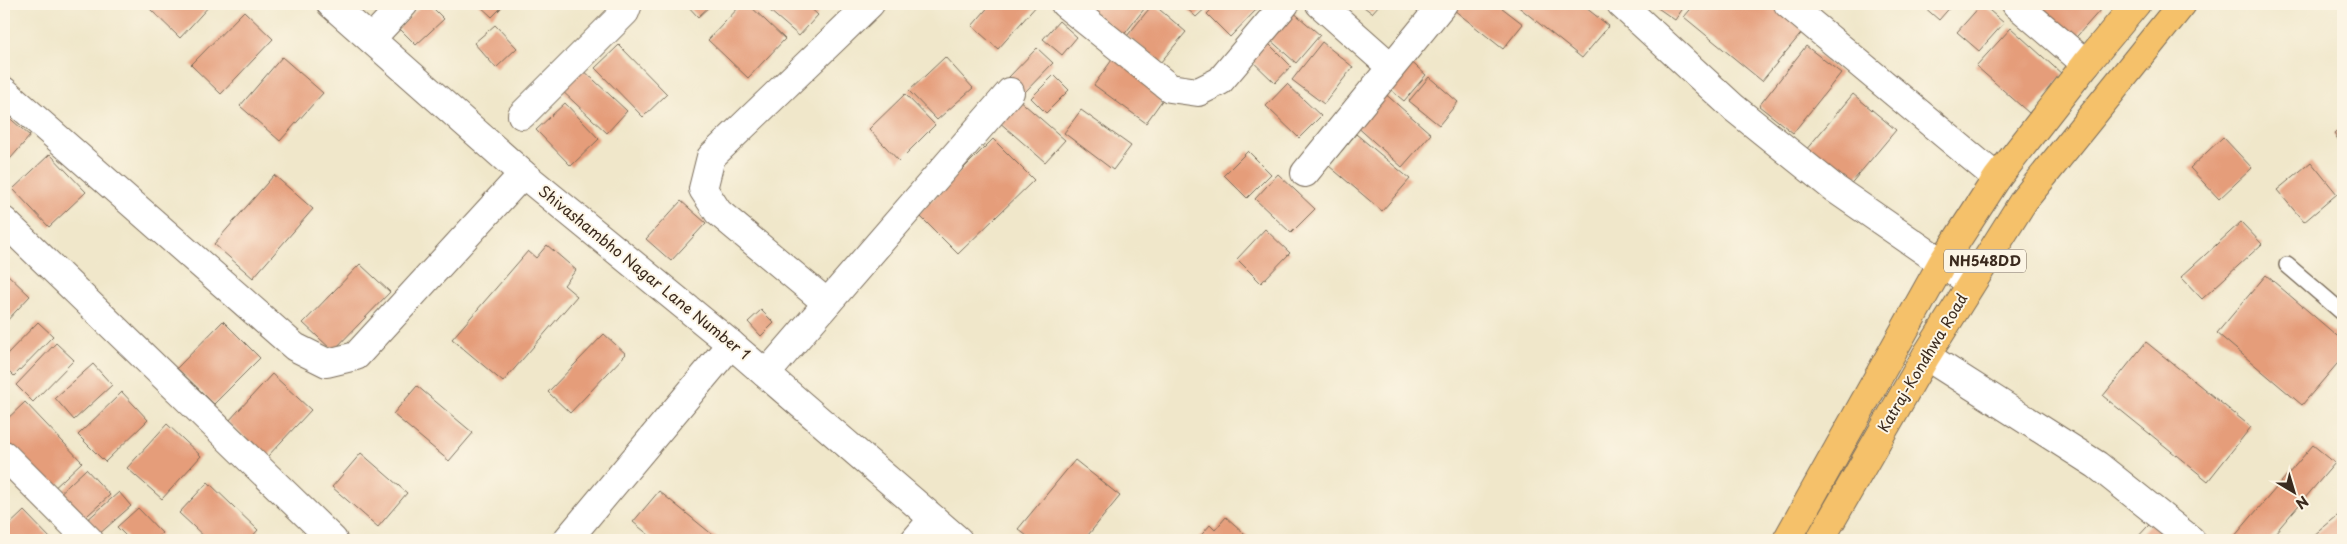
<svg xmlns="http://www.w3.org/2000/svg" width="2347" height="544" font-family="'Playpen Sans',sans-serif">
  <rect width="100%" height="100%" fill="#fcf5e5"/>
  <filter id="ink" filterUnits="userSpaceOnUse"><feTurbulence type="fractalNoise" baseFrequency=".02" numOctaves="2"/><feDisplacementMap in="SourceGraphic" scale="10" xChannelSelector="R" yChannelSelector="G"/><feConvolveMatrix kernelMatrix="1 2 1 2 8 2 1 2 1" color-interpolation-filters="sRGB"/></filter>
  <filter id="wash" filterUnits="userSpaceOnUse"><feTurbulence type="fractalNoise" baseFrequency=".0096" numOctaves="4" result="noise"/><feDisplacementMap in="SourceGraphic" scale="20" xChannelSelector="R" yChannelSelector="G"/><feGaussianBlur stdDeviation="1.12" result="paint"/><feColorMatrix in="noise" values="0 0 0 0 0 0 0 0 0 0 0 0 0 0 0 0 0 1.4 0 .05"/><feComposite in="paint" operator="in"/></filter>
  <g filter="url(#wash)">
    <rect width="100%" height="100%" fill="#f0e7ca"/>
    <g id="blocks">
      <g fill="#e59d7a">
        <polygon points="155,4 211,4 180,38 150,9"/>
        <polygon points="423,4 429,4 444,19 416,45 399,28"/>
        <polygon points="478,4 505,4 492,17"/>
        <polygon points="686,4 712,4 698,17"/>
        <polygon points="742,4 748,4 785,39 748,78 708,40"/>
        <polygon points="762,4 806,4 818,15 799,36"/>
        <polygon points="991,4 1038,4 998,49 972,26"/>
        <polygon points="1090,4 1148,4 1123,36 1087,8"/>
        <polygon points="1153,4 1186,32 1160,63 1127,36"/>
        <polygon points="1182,4 1210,4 1196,17"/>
        <polygon points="1217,4 1253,4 1258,8 1230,37 1207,14"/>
        <polygon points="1360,4 1380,4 1372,13"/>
        <polygon points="1451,4 1497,4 1523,24 1503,49 1449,6"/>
        <polygon points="1515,4 1581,4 1609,26 1582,58"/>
        <polygon points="1652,4 1686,4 1675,20"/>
        <polygon points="1695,4 1773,4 1804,30 1762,81 1684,17"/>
        <polygon points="1926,4 1953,4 1939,20 1923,6"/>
        <polygon points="1982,4 2004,23 1979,51 1957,32"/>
        <polygon points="2025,4 2097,4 2102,8 2070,44"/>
        <polygon points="244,11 273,39 221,94 191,65"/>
        <polygon points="1292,11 1320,35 1296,63 1268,38"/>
        <polygon points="1059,21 1077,37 1062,55 1043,39"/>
        <polygon points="495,25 517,48 496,68 474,43"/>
        <polygon points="2011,28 2063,75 2029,113 1976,66"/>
        <polygon points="1265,40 1291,66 1275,83 1248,57"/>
        <polygon points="1322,42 1353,67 1324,104 1292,80"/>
        <polygon points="619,45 667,94 643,117 595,68"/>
        <polygon points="1806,46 1841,73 1793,133 1759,106"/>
        <polygon points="1037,48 1053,63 1024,93 1008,78"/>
        <polygon points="282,57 323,93 280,141 240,106"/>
        <polygon points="945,57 973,88 937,120 909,91"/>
        <polygon points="1114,57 1166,95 1146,123 1094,85"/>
        <polygon points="1407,58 1426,75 1404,101 1385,85"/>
        <polygon points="579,66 627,111 607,133 559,88"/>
        <polygon points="1054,75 1069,90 1046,113 1031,98"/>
        <polygon points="1429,77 1458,102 1439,125 1409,101"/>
        <polygon points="1287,84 1321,116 1299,138 1266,106"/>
        <polygon points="1382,91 1431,134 1402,167 1354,124"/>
        <polygon points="905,94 935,125 899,161 869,129"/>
        <polygon points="1853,94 1896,130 1848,187 1805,151"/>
        <polygon points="1017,98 1065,140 1045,162 998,121"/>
        <polygon points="565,103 599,139 571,166 536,130"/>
        <polygon points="1081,110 1131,146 1113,170 1064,133"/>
        <polygon points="4,113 30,136 4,166"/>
        <polygon points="2343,126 2343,146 2334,134"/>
        <polygon points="1356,134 1410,179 1382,211 1329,166"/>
        <polygon points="2223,137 2252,168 2219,199 2190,168"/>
        <polygon points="993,139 1034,180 958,254 918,214"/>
        <polygon points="1248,151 1271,174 1247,198 1224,175"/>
        <polygon points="50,154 86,192 49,227 13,189"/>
        <polygon points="2311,162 2337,194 2304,222 2277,190"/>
        <polygon points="1278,174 1315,209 1291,233 1255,199"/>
        <polygon points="274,175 313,209 253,278 214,244"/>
        <polygon points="681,201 706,223 671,261 646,239"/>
        <polygon points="2241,222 2262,244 2202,299 2181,277"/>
        <polygon points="1265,229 1290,253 1261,283 1237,259"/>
        <polygon points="547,245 576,270 564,285 577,296 503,382 452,339 528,251 536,258"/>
        <polygon points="360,264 390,292 333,351 303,323"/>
        <polygon points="4,271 30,296 4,324"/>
        <polygon points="2266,275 2343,341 2343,357 2302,405 2217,333"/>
        <polygon points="761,310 774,323 761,336 748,322"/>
        <polygon points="223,321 260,358 214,404 177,368"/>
        <polygon points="38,322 53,336 14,376 4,366 4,357"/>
        <polygon points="604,334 626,354 570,413 548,392"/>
        <polygon points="2146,342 2251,427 2208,481 2103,396"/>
        <polygon points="56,343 74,360 33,402 16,385"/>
        <polygon points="93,364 112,385 74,420 55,398"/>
        <polygon points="272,374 311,410 267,457 228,422"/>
        <polygon points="417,386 473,433 449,461 393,414"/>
        <polygon points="122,392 148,420 105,462 78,435"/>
        <polygon points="25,402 82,462 49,493 4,446 4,422"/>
        <polygon points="167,424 201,456 162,499 127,468"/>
        <polygon points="2313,445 2335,463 2269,540 2235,540 2233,538"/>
        <polygon points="361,453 407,493 378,527 332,487"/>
        <polygon points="1075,460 1120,496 1084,540 1032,540 1018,529"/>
        <polygon points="86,469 110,495 78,524 54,499"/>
        <polygon points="208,482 258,530 249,540 208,540 179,513"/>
        <polygon points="659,491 719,540 655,540 633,522"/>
        <polygon points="119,492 131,506 98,535 86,521"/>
        <polygon points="138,508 162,533 154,540 130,540 117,527"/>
        <polygon points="24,511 52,540 4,540 4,530"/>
        <polygon points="2342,512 2342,540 2308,540"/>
        <polygon points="2159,514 2186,540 2135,540"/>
        <polygon points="1226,517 1252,540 1197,540 1210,525 1215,530"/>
        <polygon points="284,534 290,540 278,540"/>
      </g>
    </g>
  </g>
  <g filter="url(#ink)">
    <use href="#blocks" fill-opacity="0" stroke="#7a6c5a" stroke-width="1"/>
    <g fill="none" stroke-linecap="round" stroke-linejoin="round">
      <g stroke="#7a6c5a" stroke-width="18">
        <polyline id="lane" points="2287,265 2343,313"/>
      </g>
      <g stroke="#7a6c5a" stroke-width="30">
        <g id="street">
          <polyline points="331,4 523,174 731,344 958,540"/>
          <polyline points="1065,4 1170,88 1198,92 1220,81 1285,4"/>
          <polyline points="1320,4 1391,67"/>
          <polyline points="1621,4 1734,108 1835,189 1971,283"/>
          <polyline points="1788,4 1997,178"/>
          <polyline points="2016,4 2086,64"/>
          <polyline points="371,39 404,4"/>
          <polyline points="4,91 295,347 327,363 356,356 523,174"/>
          <polyline points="522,115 625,12 628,4"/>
          <polyline points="1305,173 1443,4"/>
          <polyline points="4,221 333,540"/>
          <polyline points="827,303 718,212 703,189 711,157 870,4"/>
          <polyline points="1926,356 2097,465 2191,540"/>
          <polyline points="766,374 1010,92"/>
          <polyline points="4,455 89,540"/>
          <polyline points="567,540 731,344"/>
          <polyline points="915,540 933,519"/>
        </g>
      </g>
      <g stroke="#7a6c5a" stroke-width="30">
        <g id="highway">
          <polyline points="1787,540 1942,263 1997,178 2086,64 2136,4"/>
          <polyline points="1820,540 1926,356 2024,200 2182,4"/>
        </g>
      </g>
      <use href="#lane" stroke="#fff" stroke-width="15"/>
      <use href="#street" stroke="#fff" stroke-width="28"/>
      <use href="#highway" stroke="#f5c16b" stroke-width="28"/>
    </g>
  </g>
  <g text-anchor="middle" stroke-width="4" stroke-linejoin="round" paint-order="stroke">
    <rect fill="#fcf5e5" stroke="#75675a" stroke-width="1" x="1944" y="249.5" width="82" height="23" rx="4"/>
    <g font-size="14" font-weight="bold" fill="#3b2a1e">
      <text x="1985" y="266">NH548DD</text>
    </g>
    <g font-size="15" fill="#3b2a1e" stroke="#fcf5e5">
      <text transform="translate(644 273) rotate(39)" y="5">Shivashambho Nagar Lane Number 1</text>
      <text transform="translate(1923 363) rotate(-59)" y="5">Katraj-Kondhwa Road</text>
    </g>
  </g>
  <rect width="2347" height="544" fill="none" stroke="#fcf5e5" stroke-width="20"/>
  <g transform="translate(2294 492) rotate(142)" stroke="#fcf5e5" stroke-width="4" paint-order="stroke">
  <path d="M0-4L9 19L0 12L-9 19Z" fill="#3b2a1e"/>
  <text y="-8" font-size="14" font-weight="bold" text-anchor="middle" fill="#3b2a1e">N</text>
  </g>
</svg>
